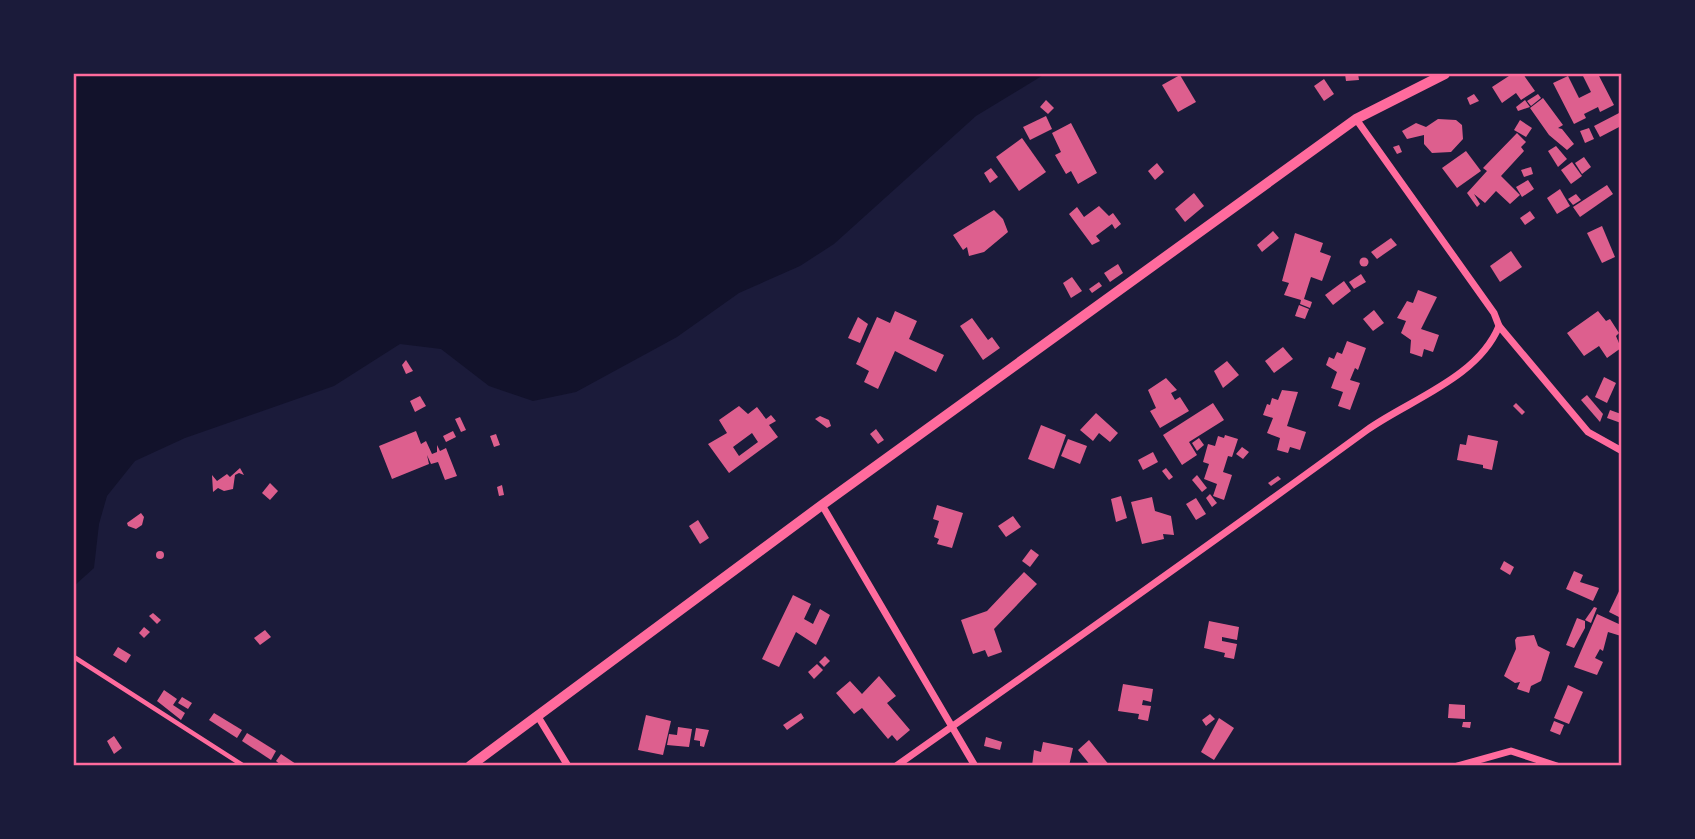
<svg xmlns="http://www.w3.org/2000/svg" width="1695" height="839" font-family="'Golos Text',sans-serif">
  <rect width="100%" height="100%" fill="#1b1b3a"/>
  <polygon fill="#12122b" points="74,74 1045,74 976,116 834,244 800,266 739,293 677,337 576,392 533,401 489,386 441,349 400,344 334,386 185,438 135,461 107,496 99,524 94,568 74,586"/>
  <g fill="#dd5f8e" fill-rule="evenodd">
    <polygon points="1345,74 1358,74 1359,80 1346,81"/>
    <polygon points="1512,74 1523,74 1535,91 1521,100 1516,93 1502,103 1492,87"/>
    <polygon points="1589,74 1598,74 1614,105 1600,112 1598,107 1584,114 1586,118 1574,124 1553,83 1568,76 1579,98 1591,92 1583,76"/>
    <polygon points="1180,75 1196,102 1178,112 1162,85"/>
    <polygon points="1324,79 1334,94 1324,101 1314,86"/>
    <polygon points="1474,94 1479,101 1470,105 1467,98"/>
    <polygon points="1538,94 1541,98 1531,106 1527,101"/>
    <polygon points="1543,98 1563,125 1558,128 1562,129 1574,144 1567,150 1549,135 1530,108"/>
    <polygon points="1046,100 1054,108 1048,114 1040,107"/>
    <polygon points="1525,100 1530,107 1518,111 1516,107"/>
    <polygon points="1621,112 1621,126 1600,137 1594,126"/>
    <polygon points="1046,116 1052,129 1030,140 1023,127"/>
    <polygon points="1438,119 1456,120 1462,125 1463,139 1451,152 1432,153 1424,144 1424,135 1407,139 1402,131 1416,123 1426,127"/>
    <polygon points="1520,120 1532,128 1526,137 1514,130"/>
    <polygon points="1071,123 1097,173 1078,184 1071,171 1066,174 1055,155 1061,152 1052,133"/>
    <polygon points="1589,128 1594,139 1585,143 1580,131"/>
    <polygon points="1517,133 1526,142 1521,147 1524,151 1501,176 1520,195 1510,204 1496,191 1485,203 1474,194 1480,204 1477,207 1467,193 1487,171 1483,168"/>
    <polygon points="1022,138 1046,172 1019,191 996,157"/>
    <polygon points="1399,145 1402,152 1397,154 1393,147"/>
    <polygon points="1556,146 1567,159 1558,167 1548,151"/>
    <polygon points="1466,151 1481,171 1457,188 1442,168"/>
    <polygon points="1584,157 1591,167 1582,174 1575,163"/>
    <polygon points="1572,162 1582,176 1571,184 1561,170"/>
    <polygon points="1157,163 1164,172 1155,180 1148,171"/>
    <polygon points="1531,167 1533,174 1524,177 1521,170"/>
    <polygon points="991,168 998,177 990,183 984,173"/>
    <polygon points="1528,180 1534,189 1522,197 1516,187"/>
    <polygon points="1607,185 1613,194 1580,217 1573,207"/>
    <polygon points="1560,189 1570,206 1557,214 1547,198"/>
    <polygon points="1194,193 1204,206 1185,222 1175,209"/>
    <polygon points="1576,194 1581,200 1573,205 1568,199"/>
    <polygon points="1099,206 1109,216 1113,213 1121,224 1115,229 1112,224 1096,236 1100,241 1092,245 1069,214 1077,207 1084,217"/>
    <polygon points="994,210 1003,219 1008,232 984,252 969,256 967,247 963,250 953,235"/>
    <polygon points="1530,211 1535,218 1525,225 1520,218"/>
    <polygon points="1602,226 1615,257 1602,263 1587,233"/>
    <polygon points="1273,231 1279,238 1262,252 1257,245"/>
    <polygon points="1295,233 1323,243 1320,252 1331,256 1322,281 1311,277 1304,299 1312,302 1310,308 1300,304 1301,300 1284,295 1289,283 1282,281"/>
    <polygon points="1391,238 1397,245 1377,259 1371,252"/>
    <polygon points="1511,251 1522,267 1500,282 1490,266"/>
    <circle cx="1364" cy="262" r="4.5"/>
    <polygon points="1118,264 1123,273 1110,282 1104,273"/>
    <polygon points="1361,274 1366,282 1354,289 1349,282"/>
    <polygon points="1072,277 1082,291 1071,298 1063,283"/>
    <polygon points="1344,281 1351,291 1333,305 1325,295"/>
    <polygon points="1099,282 1102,286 1092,293 1089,289"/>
    <polygon points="1418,290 1437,297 1421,329 1439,335 1433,352 1424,349 1422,357 1410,353 1411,340 1401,333 1406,321 1397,318 1407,301 1413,303"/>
    <polygon points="1299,305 1309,309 1305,319 1295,316"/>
    <polygon points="1374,310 1384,323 1373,331 1363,319"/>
    <polygon points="895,311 917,321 909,339 944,355 936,372 895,351 878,389 864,382 869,371 856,364 877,317 890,323"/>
    <polygon points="1598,311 1606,321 1610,319 1619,333 1616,336 1621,348 1607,358 1599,346 1584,356 1567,333"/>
    <polygon points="858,317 868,324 860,343 848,338"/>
    <polygon points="972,318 988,340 992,337 1000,348 983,360 960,326"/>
    <polygon points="1347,341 1366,348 1358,370 1355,368 1350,380 1360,383 1350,410 1338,406 1343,392 1331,388 1337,372 1326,365 1329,357 1334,359 1337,352 1342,354"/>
    <polygon points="1283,347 1293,359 1274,373 1265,361"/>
    <polygon points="406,360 413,371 406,374 402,365"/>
    <polygon points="1227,361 1239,375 1223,388 1214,371"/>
    <polygon points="1604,377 1616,383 1607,403 1595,397"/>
    <polygon points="1166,378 1177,390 1171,393 1175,400 1180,397 1189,411 1160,428 1150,411 1156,408 1148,390"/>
    <polygon points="1282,390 1298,392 1287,426 1306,432 1300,450 1290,447 1288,453 1277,450 1280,438 1267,433 1273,418 1263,415 1267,404 1270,405 1272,398 1278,400"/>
    <polygon points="1587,395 1603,414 1600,422 1581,400"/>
    <polygon points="420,396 426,406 415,412 410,401"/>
    <polygon points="1213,403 1224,420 1189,442 1197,455 1182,465 1163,435"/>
    <polygon points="1516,403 1525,412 1522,415 1513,406"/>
    <path d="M 739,406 L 748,414 L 757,407 L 766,419 L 771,415 L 776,421 L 769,425 L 778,437 L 729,473 L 708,444 L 727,433 L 719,420 ZM 752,433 L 758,442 L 739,456 L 733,447 Z"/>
    <polygon points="1610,410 1621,414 1621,423 1607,418"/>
    <polygon points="1096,413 1118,433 1110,442 1099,433 1093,441 1080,430"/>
    <polygon points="820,416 829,420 831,426 827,428 815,419"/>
    <polygon points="460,417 466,430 461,432 455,419"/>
    <polygon points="1041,425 1066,435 1054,469 1028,459"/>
    <polygon points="876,429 884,440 878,444 870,434"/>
    <polygon points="416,431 421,444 426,441 432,454 437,452 437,445 440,451 446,448 457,476 445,480 438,462 431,464 427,455 429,464 392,479 379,446"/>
    <polygon points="453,431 456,437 446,442 443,436"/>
    <polygon points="496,434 500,445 494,447 490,436"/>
    <polygon points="1225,435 1238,439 1232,457 1228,456 1223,472 1232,475 1224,500 1213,496 1217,484 1204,479 1209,464 1203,462 1208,444 1215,446 1218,436 1224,438"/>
    <polygon points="1468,435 1498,441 1492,470 1483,468 1483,465 1457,460 1460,444 1466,445"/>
    <polygon points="1199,438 1204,445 1197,451 1192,443"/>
    <polygon points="1068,439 1087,446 1080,464 1061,456"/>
    <polygon points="1242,447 1249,452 1243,459 1236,454"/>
    <polygon points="1153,452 1158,462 1143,470 1138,460"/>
    <polygon points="240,468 244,475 239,473 235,475 233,489 224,491 218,488 213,492 212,475 217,481 227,474 230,477"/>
    <polygon points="1166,468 1173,477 1169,480 1162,471"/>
    <polygon points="1197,475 1207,488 1202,492 1192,480"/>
    <polygon points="1278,476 1281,479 1271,486 1268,483"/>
    <polygon points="270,483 278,491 270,500 262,493"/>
    <polygon points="502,485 504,495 499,496 497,487"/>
    <polygon points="1210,494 1217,503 1212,507 1206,498"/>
    <polygon points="1121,496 1127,518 1116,522 1111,499"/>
    <polygon points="1152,497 1155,511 1171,516 1174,535 1163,534 1164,539 1142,544 1131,502"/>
    <polygon points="1196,498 1206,514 1196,520 1186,504"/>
    <polygon points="937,505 963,513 952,548 937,544 939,539 934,537 939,521 933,519"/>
    <polygon points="141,513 144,517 142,525 136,529 128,526 127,523"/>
    <polygon points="1013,516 1021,527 1006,537 998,526"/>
    <polygon points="698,520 709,538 700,544 689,526"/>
    <polygon points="1031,549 1039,555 1030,567 1022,561"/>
    <circle cx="160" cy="555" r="4"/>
    <polygon points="1504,561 1514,567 1510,575 1500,569"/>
    <polygon points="1574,571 1583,575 1580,582 1599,588 1593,601 1566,589"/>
    <polygon points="1024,572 1037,584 994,629 1002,652 988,657 985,650 973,654 961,620 987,611"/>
    <polygon points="1621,587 1621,618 1609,612"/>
    <polygon points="793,595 811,604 804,619 813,624 820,609 830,615 816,645 796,632 779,667 762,659"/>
    <polygon points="1594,607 1597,608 1591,623 1585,620"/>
    <polygon points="153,613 161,620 157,624 149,616"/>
    <polygon points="1597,614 1621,625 1621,636 1608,632 1603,651 1600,649 1595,658 1603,662 1597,675 1574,667"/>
    <polygon points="1577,618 1585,621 1585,628 1574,648 1566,645"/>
    <polygon points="1209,621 1239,627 1237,640 1222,637 1222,641 1237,644 1234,659 1224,657 1225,653 1204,648"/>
    <polygon points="144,627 150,632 144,638 139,633"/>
    <polygon points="265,630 271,637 260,645 254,638"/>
    <polygon points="1534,635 1538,646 1550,652 1541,681 1531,686 1529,693 1517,689 1520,682 1515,683 1504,676 1516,649 1515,640 1517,637"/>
    <polygon points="118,647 131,655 126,663 113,655"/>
    <polygon points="825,656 830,661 824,667 819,662"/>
    <polygon points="817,664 823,670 814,679 808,672"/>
    <polygon points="879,676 896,696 887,703 910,730 897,741 892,735 888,739 862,708 854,714 836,693 850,681 862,694"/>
    <polygon points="1123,684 1153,689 1151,702 1143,700 1142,705 1151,706 1148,721 1138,719 1139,714 1118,711"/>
    <polygon points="1568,685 1583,692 1569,724 1554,718"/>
    <polygon points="164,690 177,699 173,705 185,713 181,720 157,701"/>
    <polygon points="182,697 192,703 188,709 178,703"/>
    <polygon points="1449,704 1465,705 1465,719 1448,718"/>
    <polygon points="214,713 242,730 237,738 209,720"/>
    <polygon points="801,713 804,718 787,730 783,725"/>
    <polygon points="1210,714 1215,719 1206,726 1202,720"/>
    <polygon points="646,715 671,721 663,755 638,750"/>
    <polygon points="1219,718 1234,728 1214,760 1201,752"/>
    <polygon points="1554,721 1564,725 1560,735 1550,731"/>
    <polygon points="1463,722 1471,722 1470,728 1462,727"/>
    <polygon points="678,727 692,729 689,747 667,745 669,734 677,735"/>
    <polygon points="696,728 709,730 704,747 700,746 700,741 694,740"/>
    <polygon points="247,733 276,751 271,760 242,741"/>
    <polygon points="114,736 122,748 114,754 107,741"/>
    <polygon points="986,737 1002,742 1000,750 984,746"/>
    <polygon points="1089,740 1110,766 1091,766 1078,750"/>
    <polygon points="1043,742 1073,748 1069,766 1032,766 1034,750 1041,752"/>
    <polygon points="281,754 299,766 282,766 276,761"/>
  </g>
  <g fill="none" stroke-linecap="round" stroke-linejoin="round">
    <polyline stroke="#ff6b9d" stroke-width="4.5" points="74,657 244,766"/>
    <g stroke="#ff6b9d" stroke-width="7">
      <polyline points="1499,326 1588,432 1622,451"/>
      <polyline points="822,505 975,766"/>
      <polyline points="537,715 568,766"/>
      <path d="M 896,766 C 1054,655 1211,544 1367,430 C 1409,400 1478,378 1499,326 L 1494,313 L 1356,119"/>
      <polyline points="1457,766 1511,751 1557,766"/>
    </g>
    <polyline stroke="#ff6b9d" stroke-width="10" points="470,766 822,505 1356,119 1445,74"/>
  </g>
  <rect width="1695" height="839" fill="none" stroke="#1b1b3a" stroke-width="150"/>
  <rect x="75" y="75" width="1545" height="689" fill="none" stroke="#ff6b9d" stroke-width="2.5"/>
</svg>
